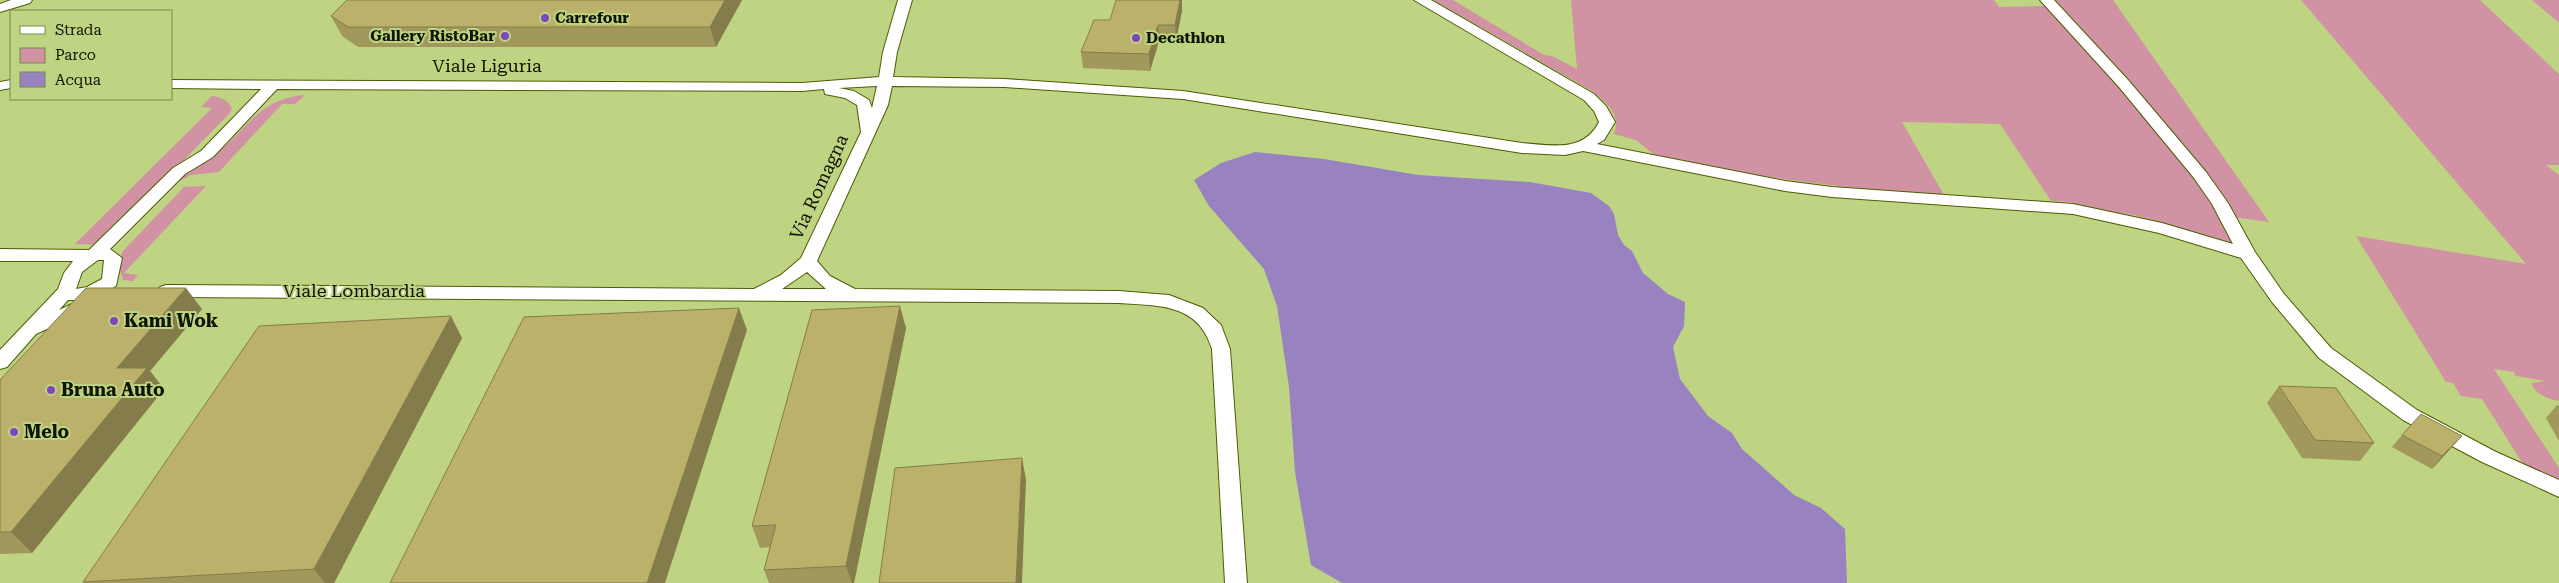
<svg xmlns="http://www.w3.org/2000/svg" width="2559" height="583" font-family="'Roboto Serif',serif">
  <rect width="100%" height="100%" fill="#bfd483"/>
  <g fill="#d192a4">
    <path d="M 1433,0 L 1453,0 L 1544,55 L 1552,56 L 1577,69 L 1571,0 L 1994,0 L 1999,7 L 2047,6 L 2184,160 L 2211,200 L 2233,239 L 2230,242 L 2134,215 L 2089,209 L 2070,202 L 2051,201 L 2000,124 L 1902,122 L 1944,195 C 1851,190 1761,177 1670,161 L 1657,157 L 1636,140 L 1614,134 C 1621,114 1607,103 1592,91 Z"/>
    <polygon points="2054,0 2113,0 2269,222 2232,217"/>
    <path d="M 2301,0 L 2480,0 L 2559,74 L 2559,165 L 2546,165 L 2559,175 L 2559,401 C 2548,399 2535,394 2531,383 L 2545,381 L 2516,376 L 2514,372 L 2494,369 L 2559,468 L 2559,486 L 2528,472 L 2482,399 L 2461,396 L 2453,383 L 2446,382 L 2356,236 L 2526,264 Z"/>
    <polygon points="2532,0 2559,0 2559,23"/>
    <path d="M 305,95 L 295,104 L 282,104 L 219,172 L 191,175 L 174,184 C 186,171 200,166 214,155 C 248,130 257,99 305,95 Z"/>
    <path d="M 212,96 C 221,97 228,100 232,109 L 230,113 L 101,245 L 75,244 L 212,108 L 201,107 Z"/>
    <polygon points="206,186 124,273 138,275 133,281 123,280 118,264 122,252 184,187"/>
  </g>
  <polygon fill="#9882c0" points="1255,152 1324,159 1418,175 1530,182 1591,193 1609,206 1614,214 1618,235 1624,245 1632,251 1643,273 1668,294 1685,302 1684,326 1673,347 1680,379 1708,416 1732,433 1742,449 1794,495 1821,508 1845,529 1847,583 1342,583 1311,565 1295,472 1289,387 1277,306 1264,269 1209,206 1194,180 1221,163"/>
  <g fill="none" stroke-linecap="round" stroke-linejoin="round">
    <g stroke="#4c5c00" stroke-width="2">
      <g id="street">
        <polygon points="11,0 32,0 30,3 0,12 0,4"/>
        <path d="M 898,0 L 912,0 L 897,52 L 893,77 L 1005,79 L 1183,91 L 1522,143 C 1552,145 1583,153 1599,122 L 1594,111 L 1584,100 L 1414,0 L 1431,0 L 1594,94 L 1606,106 L 1615,122 L 1604,140 L 1597,144 L 1785,181 L 1832,187 L 2073,204 L 2162,223 L 2233,244 L 2212,204 L 2194,178 L 2119,87 L 2040,0 L 2054,0 L 2129,81 L 2206,172 L 2228,203 L 2255,252 L 2284,294 L 2331,348 L 2417,410 L 2496,452 L 2559,480 L 2559,497 L 2482,462 L 2403,420 L 2319,358 L 2272,302 L 2241,258 L 2159,233 L 2073,214 L 1832,197 L 1785,191 L 1583,151 L 1565,155 L 1522,153 L 1183,99 L 1005,87 L 892,86 L 888,105 L 817,261 L 830,276 L 855,289 L 1119,291 L 1169,295 L 1203,308 L 1221,325 L 1230,349 L 1247,583 L 1225,583 L 1212,349 C 1198,303 1159,306 1119,303 L 166,297 L 160,295 L 157,291 L 160,287 L 166,285 L 754,289 L 781,275 L 801,258 L 861,132 L 857,105 L 845,98 L 825,94 L 824,89 L 802,91 L 277,89 L 213,157 L 185,174 L 110,249 L 122,258 L 116,286 L 97,297 L 85,299 L 90,301 L 93,305 L 90,309 L 36,334 L 7,367 L 0,369 L 0,350 L 58,289 L 64,273 L 73,261 L 0,261 L 0,249 L 89,250 L 173,168 L 201,151 L 261,89 L 171,88 L 171,80 L 802,83 L 879,77 L 883,52 ZM 877,86 L 872,108 L 869,100 L 854,91 L 839,88 ZM 98,260 L 104,260 L 102,279 L 87,287 L 76,289 L 82,272 ZM 807,272 L 826,289 L 782,289 ZM 68,300 L 81,300 L 59,310 Z"/>
        <polygon points="11,80 11,88 0,90 0,82"/>
      </g>
    </g>
    <use href="#street" fill="#fff" fill-rule="evenodd"/>
  </g>
  <g fill="#a2985b">
    <polygon points="347,0 742,0 716,47 358,47 342,36 331,16"/>
    <polygon points="1182,11 1176,41 1159,41 1150,71 1083,68 1081,52 1110,20"/>
    <polygon points="202,309 150,371 164,389 32,553 0,554 0,380"/>
    <polygon points="906,328 854,583 769,583 764,570 770,547 760,548 752,526"/>
    <polygon points="462,338 334,583 84,583 83,582"/>
    <polygon points="2279,386 2374,443 2360,461 2302,458 2267,403"/>
    <polygon points="2557,405 2559,406 2559,441 2546,418"/>
    <polygon points="2402,435 2462,436 2432,469 2392,447"/>
  </g>
  <g fill="#847c4a">
    <polygon points="725,0 742,0 716,47 710,27"/>
    <polygon points="1180,0 1182,0 1182,11 1176,41 1175,25"/>
    <polygon points="1158,25 1159,41 1150,71 1149,54"/>
    <polygon points="186,288 202,309 150,371 164,389 32,553 11,532 117,368"/>
    <polygon points="900,306 906,328 854,583 852,583 846,566"/>
    <polygon points="739,308 747,330 665,583 647,583"/>
    <polygon points="451,316 462,338 334,583 325,583 314,569"/>
    <polygon points="2462,436 2451,448 2432,469 2442,456"/>
    <polygon points="1022,458 1026,480 1022,583 1016,583"/>
  </g>
  <g fill="#bcb16a" stroke="#847c4a">
    <polygon points="347,0 725,0 710,27 348,27 331,16"/>
    <polygon points="1116,0 1180,0 1175,25 1158,25 1149,54 1081,52 1094,20 1110,20"/>
    <polygon points="86,288 186,288 117,368 147,368 11,532 0,532 0,380"/>
    <polygon points="900,306 846,566 764,570 776,525 752,526 812,310"/>
    <polygon points="739,308 647,583 390,583 524,317"/>
    <polygon points="451,316 314,569 83,582 259,326"/>
    <polygon points="2279,386 2336,388 2374,443 2315,440"/>
    <polygon points="2421,414 2462,436 2442,456 2402,435"/>
    <polygon points="1022,458 1016,583 879,583 895,468"/>
  </g>
  <g fill="#7c47bf" stroke="#bfd483" stroke-width="2">
    <circle cx="545" cy="18" r="5"/>
    <circle cx="505" cy="36" r="5"/>
    <circle cx="1136" cy="38" r="5"/>
    <circle cx="114" cy="321" r="5"/>
    <circle cx="51" cy="390" r="5"/>
    <circle cx="14" cy="432" r="5"/>
  </g>
  <g text-anchor="middle" stroke-width="4" stroke-linejoin="round" paint-order="stroke">
    <g font-size="15" font-weight="bold" fill="#0f1500" stroke="#bfd483" text-anchor="start">
      <text x="555" y="23">Carrefour</text>
      <text x="495" y="41" text-anchor="end">Gallery RistoBar</text>
      <text x="1146" y="43">Decathlon</text>
    </g>
    <g font-size="18" fill="#0f1500" stroke="#bfd483">
      <text x="487" y="72">Viale Liguria</text>
      <text transform="translate(819 187) rotate(-65)" y="6">Via Romagna</text>
      <text x="354" y="297">Viale Lombardia</text>
    </g>
    <g font-size="18" font-weight="bold" fill="#0f1500" stroke="#bfd483" text-anchor="start">
      <text x="124" y="327">Kami Wok</text>
      <text x="61" y="396">Bruna Auto</text>
      <text x="24" y="438">Melo</text>
    </g>
  </g>
  <rect x="10" y="10" width="162" height="90" fill="#bfd483" stroke="#79884f"/>
  <rect x="20" y="26" width="25" height="8" fill="#ffffff" stroke="#79884f"/>
  <text x="55" y="35" font-size="15" fill="#0f1500">Strada</text>
  <rect x="20" y="48" width="25" height="15" fill="#d192a4" stroke="#79884f"/>
  <text x="55" y="60" font-size="15" fill="#0f1500">Parco</text>
  <rect x="20" y="72" width="25" height="15" fill="#9882c0" stroke="#79884f"/>
  <text x="55" y="85" font-size="15" fill="#0f1500">Acqua</text>
</svg>
